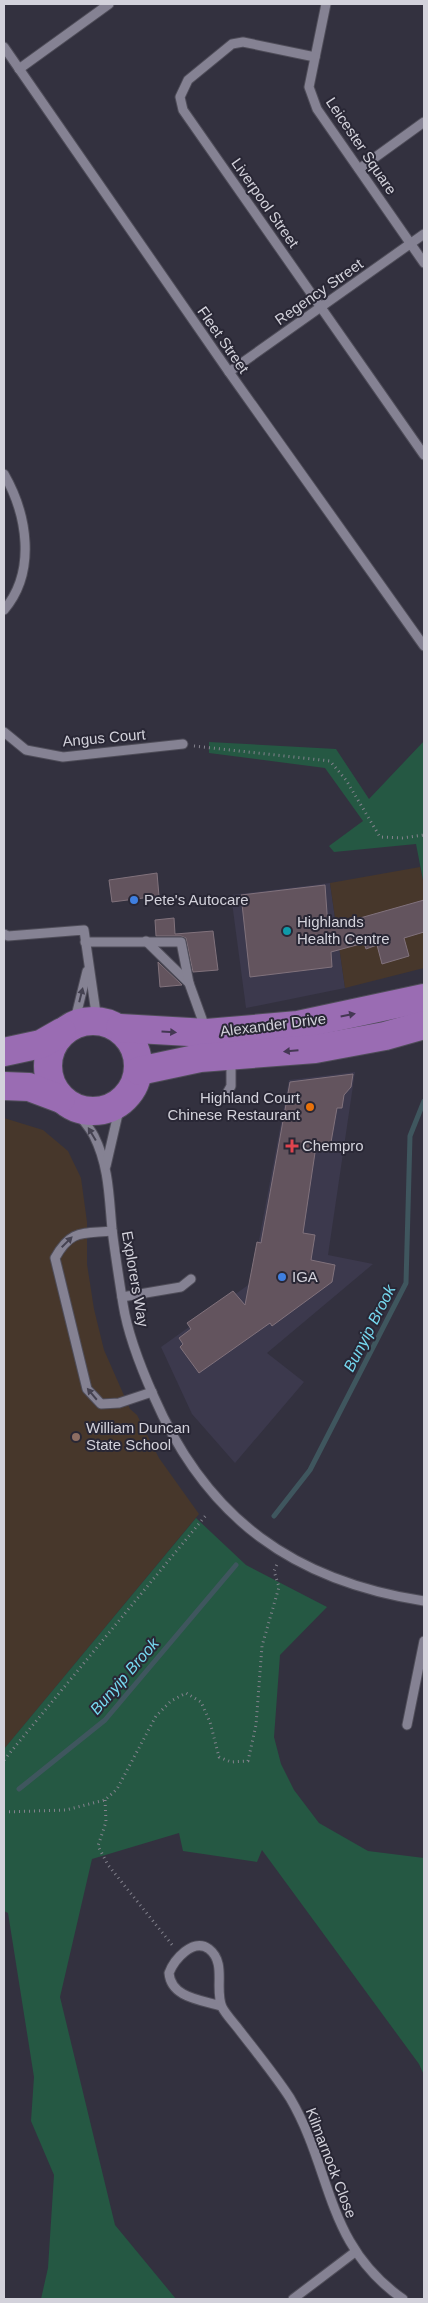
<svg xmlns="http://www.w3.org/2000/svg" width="428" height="2303" font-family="Arial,sans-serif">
  <rect width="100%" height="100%" fill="#33313f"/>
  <g fill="#3c394d">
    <polygon points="330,883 345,988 246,1008 231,895"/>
    <polygon points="355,1072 328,1255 373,1264 267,1353 304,1382 235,1463 192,1414 161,1347 251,1283 289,1080"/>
  </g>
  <g fill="#47372b">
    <polygon points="420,867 424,885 424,968 345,988 330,883"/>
    <polygon points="4,1118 43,1130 68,1151 81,1178 87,1222 87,1264 94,1309 104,1350 130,1409 137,1415 159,1458 199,1514 4,1749"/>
  </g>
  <g fill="#255843">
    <polygon points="424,741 424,885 416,844 334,852 329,846 363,821 325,768 209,753 209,742 336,749 369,799"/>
    <polygon points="196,1518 246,1565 327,1607 280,1655 274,1737 281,1764 294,1790 319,1823 368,1851 424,1858 424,2075 419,2064 262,1850 257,1862 183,1851 179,1833 92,1859 60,1997 115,2225 176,2299 41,2299 48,2268 54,2175 31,2121 34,2077 8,1913 4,1911 4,1749"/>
  </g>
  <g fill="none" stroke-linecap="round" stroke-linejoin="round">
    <g stroke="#3f565e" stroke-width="5">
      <polyline points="274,1516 310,1470 406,1283 410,1136 424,1101"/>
      <polyline points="19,1789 105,1720 236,1565"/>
    </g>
  </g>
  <g fill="#63545e" stroke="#81727c">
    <polygon points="157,873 159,896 112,902 109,880"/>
    <polygon points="325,885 328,927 424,900 424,932 404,938 409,956 382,964 377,945 366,949 364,943 331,952 332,967 250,977 241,895"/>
    <polygon points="174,918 175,934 213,931 218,970 193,972 186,938 181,936 156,936 155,920"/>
    <polygon points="158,962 182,985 160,987"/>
    <polygon points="353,1074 351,1087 344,1095 342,1108 337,1108 330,1148 316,1146 303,1233 315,1235 311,1260 335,1265 332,1282 272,1326 270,1323 199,1373 180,1347 183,1344 179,1338 191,1329 187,1323 233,1291 245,1305 257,1242 261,1243 290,1082"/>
  </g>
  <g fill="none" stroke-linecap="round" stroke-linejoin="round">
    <g stroke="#4f4d59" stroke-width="11">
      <g id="minor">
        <polyline points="326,4 309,87 317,109 424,263"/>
        <polyline points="4,47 229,372 424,646"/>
        <polyline points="315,57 243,42 232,44 188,80 180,97 183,110 424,455"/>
        <polyline points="19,69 109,4"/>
        <polyline points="359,169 424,122"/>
        <polyline points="229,372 424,234"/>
        <path d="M 4,474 C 27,514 37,571 4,610"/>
        <polyline points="4,732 26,750 63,757 183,744"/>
        <polyline points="4,934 8,936 84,930 97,1020"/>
        <polyline points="146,941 189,983 206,1030"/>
        <polyline points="85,942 181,942 189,983"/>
        <polyline points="74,1024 87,971"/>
        <polyline points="226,1095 231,1086 231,1058"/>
        <path d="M 72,1106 C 79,1116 89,1126 94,1136 C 109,1166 109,1197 112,1229 C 115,1254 119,1279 123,1304 C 128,1336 141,1368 154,1397 C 207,1519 294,1581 424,1601"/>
        <polyline points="106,1166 121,1101"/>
        <path d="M 112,1231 C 82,1234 71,1229 55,1258 L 87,1389 L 101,1404 L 119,1403 L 152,1392"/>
        <polyline points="122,1297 181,1287 191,1279"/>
        <polyline points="407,1725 424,1641"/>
        <path d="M 221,2006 C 202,2000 171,1998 169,1973 C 174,1960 193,1937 209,1949 C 227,1963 214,1989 222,2007 C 226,2015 235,2024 240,2031 C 257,2053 275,2075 290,2098 C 333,2171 325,2245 403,2299"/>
        <polyline points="293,2299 355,2252"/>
      </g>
    </g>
    <g stroke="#4f4d59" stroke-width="30">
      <g id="major">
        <circle cx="93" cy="1066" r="45"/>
        <polyline points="120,1028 207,1033 298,1025 424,998"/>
        <polyline points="4,1052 41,1044 62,1032"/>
        <polyline points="139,1071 200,1058 315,1049 385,1036 424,1025"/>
        <polyline points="4,1086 29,1087 61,1099"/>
      </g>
    </g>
    <g stroke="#83828d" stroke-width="3" stroke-dasharray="1 4" stroke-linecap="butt">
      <polyline points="194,746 330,761 346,780 380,837 402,838 424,835"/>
      <polyline points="4,1760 207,1514"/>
      <polyline points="105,1800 106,1822 98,1846 108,1865 173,1946"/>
      <polyline points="4,1812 66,1810 105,1800 117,1789 156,1716 171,1701 186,1693 201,1702 210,1722 219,1757 231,1762 248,1761 256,1725 262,1646 279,1587 274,1571 278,1562"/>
    </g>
    <use href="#minor" stroke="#858293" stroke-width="9"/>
    <use href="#major" stroke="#9a6cb3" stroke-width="28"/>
  </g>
  <defs><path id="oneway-solid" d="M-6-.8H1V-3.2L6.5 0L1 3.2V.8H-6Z" transform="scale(1.25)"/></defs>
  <g fill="#454251">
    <use href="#oneway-solid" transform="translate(81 995) rotate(-76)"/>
    <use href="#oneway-solid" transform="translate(92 1134) rotate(-121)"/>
    <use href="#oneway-solid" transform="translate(67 1242) rotate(-45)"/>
    <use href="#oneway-solid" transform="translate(92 1394) rotate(-130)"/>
  </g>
  <g fill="#453854">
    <use href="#oneway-solid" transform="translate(348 1015) rotate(-11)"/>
    <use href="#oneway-solid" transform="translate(169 1032) rotate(4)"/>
    <use href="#oneway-solid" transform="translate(291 1051) rotate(175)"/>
  </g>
  <g fill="#3f7fe0" stroke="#292735" stroke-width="2">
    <circle cx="134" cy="900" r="5"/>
    <circle cx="282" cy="1277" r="5"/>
  </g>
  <circle fill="#0f9aa8" stroke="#292735" stroke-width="2" cx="287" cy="931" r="5"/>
  <circle fill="#e8710a" stroke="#292735" stroke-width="2" cx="310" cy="1107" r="5"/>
  <path fill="#e0444e" stroke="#292735" stroke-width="2" d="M289.5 1138.5h5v5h5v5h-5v5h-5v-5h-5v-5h5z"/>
  <circle fill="#8d6e63" stroke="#292735" stroke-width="2" cx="76" cy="1437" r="5"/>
  <g text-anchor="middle" stroke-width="4" stroke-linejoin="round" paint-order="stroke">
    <g font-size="15" fill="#d3d2db" stroke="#292735">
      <text transform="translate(361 146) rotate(56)" y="5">Leicester Square</text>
      <text transform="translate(265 203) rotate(55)" y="5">Liverpool Street</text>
      <text transform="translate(319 292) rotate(-35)" y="5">Regency Street</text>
      <text transform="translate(223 340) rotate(55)" y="5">Fleet Street</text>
      <text transform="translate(104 738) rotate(-5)" y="5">Angus Court</text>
      <text transform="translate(273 1025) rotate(-7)" y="5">Alexander Drive</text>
      <text transform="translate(135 1279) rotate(80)" y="5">Explorers Way</text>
      <text transform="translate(331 2163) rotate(69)" y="5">Kilmarnock Close</text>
    </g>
    <g font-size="15" fill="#d3d2db" stroke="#292735" text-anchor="start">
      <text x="144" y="905">Pete's Autocare</text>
      <text x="297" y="927">Highlands<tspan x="297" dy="17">Health Centre</tspan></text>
      <text x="300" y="1103" text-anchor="end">Highland Court<tspan x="300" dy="17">Chinese Restaurant</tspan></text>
      <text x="302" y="1151">Chempro</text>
      <text x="292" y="1282">IGA</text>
      <text x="86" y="1433">William Duncan<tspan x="86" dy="17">State School</tspan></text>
    </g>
    <g font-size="16" font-style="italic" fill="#76d9f0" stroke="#292735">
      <text transform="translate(369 1328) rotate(-63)" y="6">Bunyip Brook</text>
      <text transform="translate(124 1676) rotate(-49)" y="6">Bunyip Brook</text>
    </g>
  </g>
  <rect width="428" height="2303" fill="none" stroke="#d3d2db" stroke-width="10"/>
</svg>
